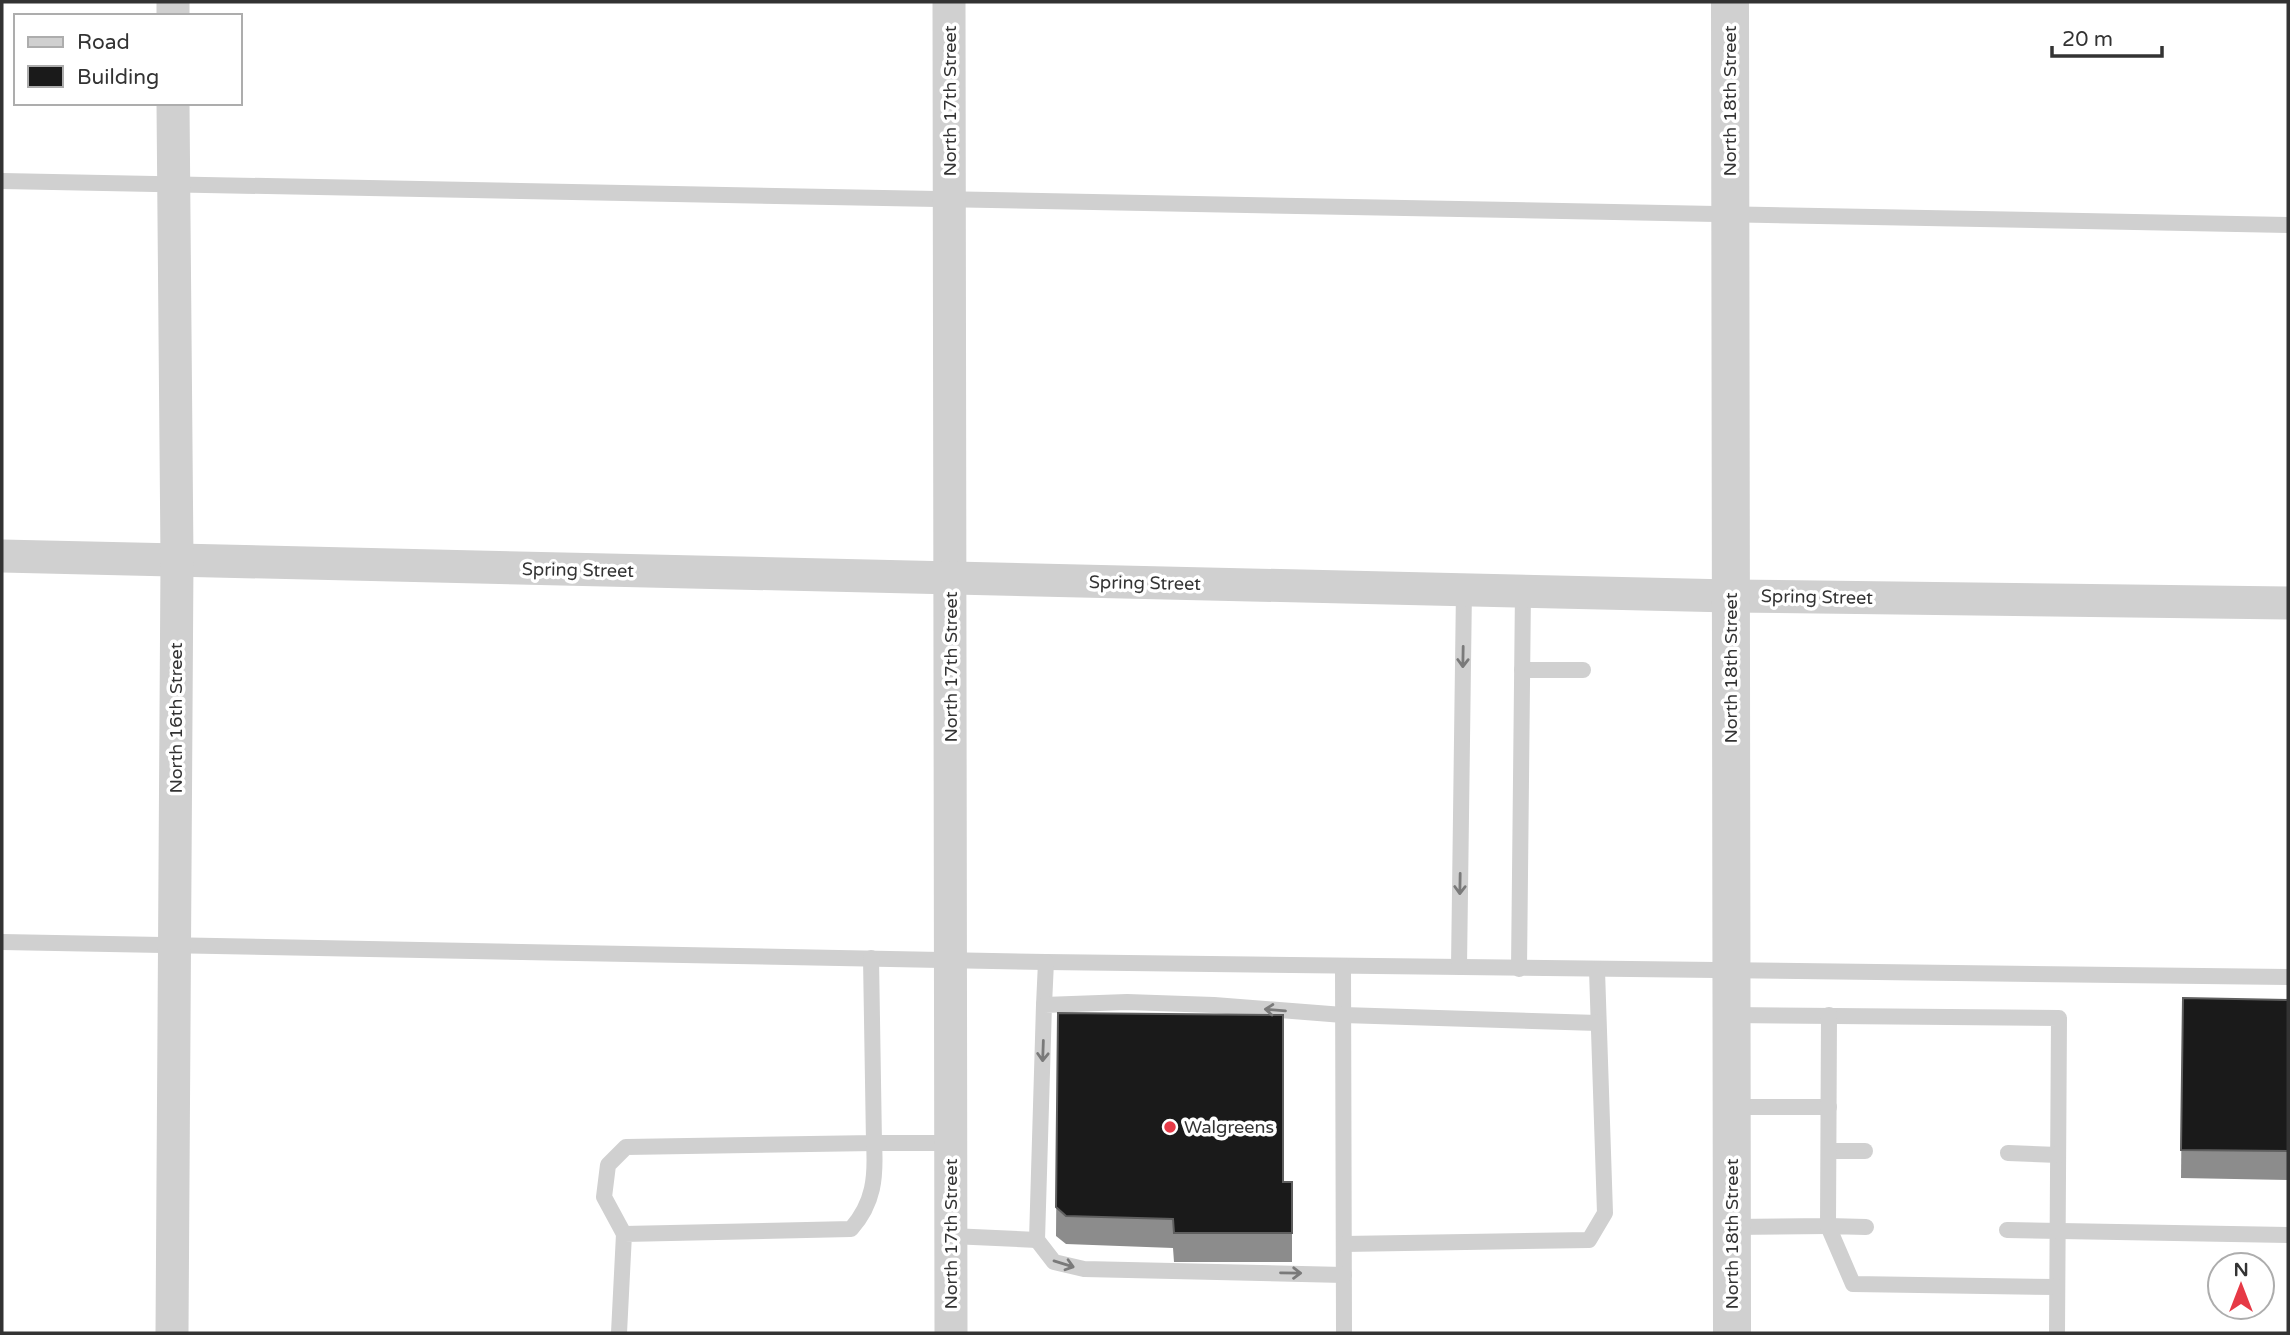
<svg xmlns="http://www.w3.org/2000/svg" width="2290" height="1335" font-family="'Varela Round',sans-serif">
  <rect width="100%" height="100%" fill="#fff"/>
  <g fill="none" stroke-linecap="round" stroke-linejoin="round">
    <g stroke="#d0d0d0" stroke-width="16">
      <polyline points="2,181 2288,225"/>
      <polyline points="1522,670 1583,670"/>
      <polyline points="2,942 1046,962 2288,977"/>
      <polyline points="1343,966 1344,1333"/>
      <polyline points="1459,967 1464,589"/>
      <polyline points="1519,969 1523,590"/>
      <polyline points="1044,1005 1046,962"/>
      <polyline points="1731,1015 2059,1018 2057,1333"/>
      <polyline points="1731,1107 1829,1107"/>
      <polyline points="1829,1151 1865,1151"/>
      <polyline points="2008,1153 2058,1155"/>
      <polyline points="1732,1227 1828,1226 1829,1015"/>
      <polyline points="1866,1227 1828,1226 1853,1284 2057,1287"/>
      <polyline points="2007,1230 2288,1235"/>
      <polyline points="624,1234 604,1197 608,1165 626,1147 874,1143 871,958"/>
      <polyline points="951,1236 1037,1240"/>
      <polyline points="1344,1244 1589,1240 1605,1213 1597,970"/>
      <polyline points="1344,1275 1084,1269 1054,1262 1037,1240 1044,1005 1127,1002 1214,1005 1343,1015 1598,1023"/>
      <path d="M 619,1333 L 624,1234 L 851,1229 C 874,1203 876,1177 874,1143 L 951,1143"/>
    </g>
    <g stroke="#d0d0d0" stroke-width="33">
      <polyline points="173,2 173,16"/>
      <polyline points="949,2 951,1333"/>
      <polyline points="2,556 1731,596 2288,603"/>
      <polyline points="172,1333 177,560 173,103"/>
    </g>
    <polyline stroke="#d0d0d0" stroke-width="38" points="1730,2 1732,1333"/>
  </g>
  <g fill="#8c8c8c">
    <polygon points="2183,998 2288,1000 2288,1180 2181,1178"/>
    <polygon points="1058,1013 1283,1182 1292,1182 1292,1262 1174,1262 1173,1248 1066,1244 1056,1236"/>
  </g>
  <g fill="#1a1a1a" stroke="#5f5f5f" stroke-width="2">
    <polygon points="2183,998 2288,1000 2288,1151 2181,1150"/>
    <polygon points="1058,1013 1283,1015 1283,1182 1292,1182 1292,1233 1174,1233 1173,1219 1066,1216 1056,1207"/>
  </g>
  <defs><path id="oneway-shaft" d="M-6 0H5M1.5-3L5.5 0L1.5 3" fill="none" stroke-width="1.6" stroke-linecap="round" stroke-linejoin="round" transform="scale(1.75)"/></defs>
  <g stroke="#7a7a7a">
    <use href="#oneway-shaft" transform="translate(1463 657) rotate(91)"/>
    <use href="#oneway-shaft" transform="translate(1460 884) rotate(91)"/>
    <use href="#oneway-shaft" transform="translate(1275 1010) rotate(-175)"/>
    <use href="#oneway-shaft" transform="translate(1043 1051) rotate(92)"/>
    <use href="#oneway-shaft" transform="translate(1064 1264) rotate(17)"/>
    <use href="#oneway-shaft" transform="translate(1291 1273) rotate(1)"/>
  </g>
  <circle fill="#e63946" stroke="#fff" stroke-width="2.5" cx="1170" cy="1127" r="7"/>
  <g text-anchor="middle" stroke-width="7" stroke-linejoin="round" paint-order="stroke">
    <g font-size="18" fill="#333" stroke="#fff">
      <text transform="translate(950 101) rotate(-90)" y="6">North 17th Street</text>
      <text transform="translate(1730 101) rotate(-90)" y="6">North 18th Street</text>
      <text transform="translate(578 570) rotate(1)" y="6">Spring Street</text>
      <text transform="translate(1145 583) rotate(1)" y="6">Spring Street</text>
      <text transform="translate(1817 597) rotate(1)" y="6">Spring Street</text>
      <text transform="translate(951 667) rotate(-90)" y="6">North 17th Street</text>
      <text transform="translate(1731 668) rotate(-90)" y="6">North 18th Street</text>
      <text transform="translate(176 718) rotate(-90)" y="6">North 16th Street</text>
      <text transform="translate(951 1234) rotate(-90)" y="6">North 17th Street</text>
      <text transform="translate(1732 1234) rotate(-90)" y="6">North 18th Street</text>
    </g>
    <g font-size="18" fill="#333" stroke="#fff" text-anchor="start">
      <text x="1184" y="1133">Walgreens</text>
    </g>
  </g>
  <rect width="2290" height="1335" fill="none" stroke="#333333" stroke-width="7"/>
  <rect x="14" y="14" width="228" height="91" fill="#ffffff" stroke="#adadad" stroke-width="2"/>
  <rect x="28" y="37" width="35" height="10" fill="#d0d0d0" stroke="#adadad" stroke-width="2"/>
  <text x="77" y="49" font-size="21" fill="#333333">Road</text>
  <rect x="28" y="66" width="35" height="21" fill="#1a1a1a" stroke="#adadad" stroke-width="2"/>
  <text x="77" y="84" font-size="21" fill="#333333">Building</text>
  <g transform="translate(2241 1286)"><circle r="33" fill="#ffffff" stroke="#adadad" stroke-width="2"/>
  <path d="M0-5L12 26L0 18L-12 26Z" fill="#e63946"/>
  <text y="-10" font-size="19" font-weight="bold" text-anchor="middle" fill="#333333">N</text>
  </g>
  <path d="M2052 46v10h110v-10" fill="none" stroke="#333333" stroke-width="3.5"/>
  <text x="2062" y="46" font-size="21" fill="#333333" stroke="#ffffff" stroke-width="5" paint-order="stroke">20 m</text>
</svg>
